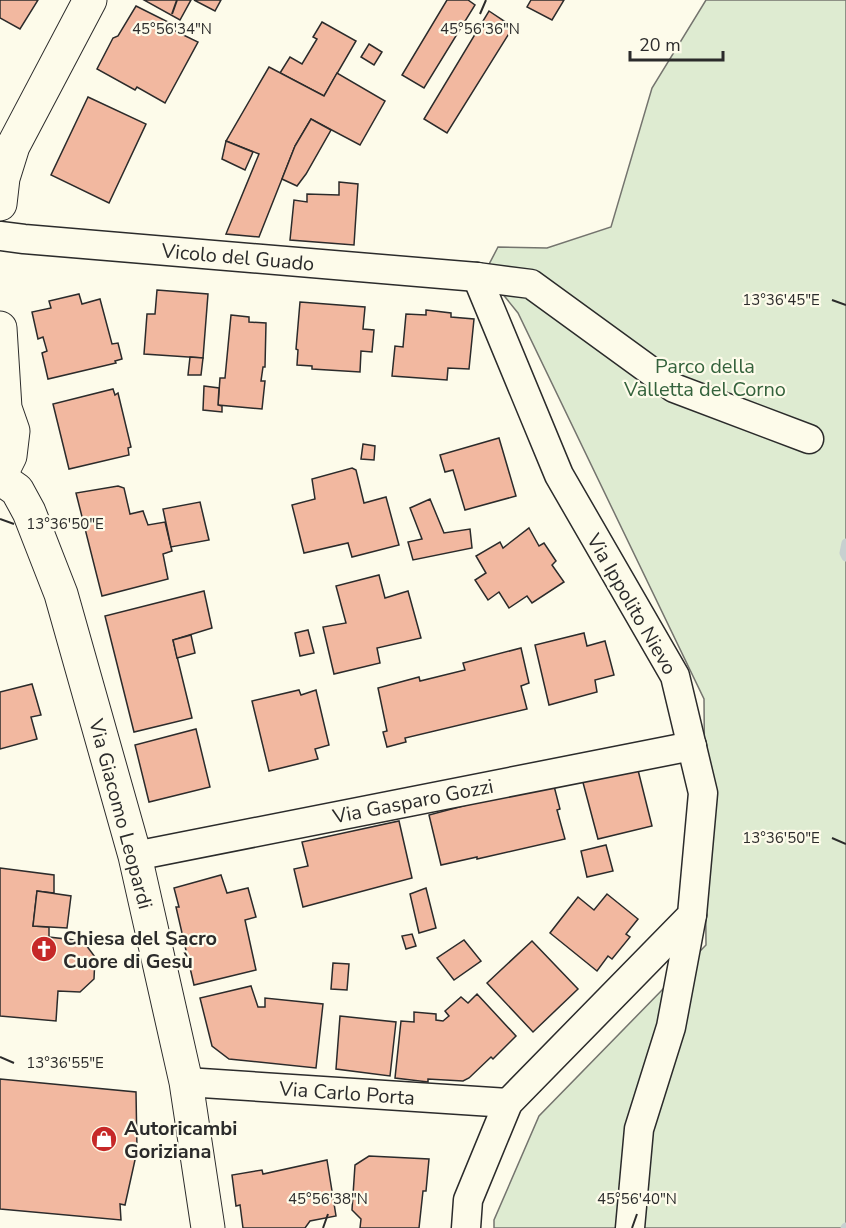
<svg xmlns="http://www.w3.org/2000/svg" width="846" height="1228" font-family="'Nunito Sans',sans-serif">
  <rect width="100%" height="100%" fill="#fdfbea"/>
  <polygon fill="#deebd1" stroke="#74746e" stroke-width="1.5" points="706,0 846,0 846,1228 494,1228 494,1220 539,1116 706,945 704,699 518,313 485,272 498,247 547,248 611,227 652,88"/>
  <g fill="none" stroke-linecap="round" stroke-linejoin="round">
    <g stroke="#c7d0d0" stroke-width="9">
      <polyline points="846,543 844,553 846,557"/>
      <polyline points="845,1228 846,1227"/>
    </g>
  </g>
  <g fill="#f2b8a0" stroke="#2b2b2b" stroke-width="1.5">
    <polygon points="0,0 38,0 20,29 0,18"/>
    <polygon points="144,0 191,0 180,20"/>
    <polygon points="194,0 221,0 215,11"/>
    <polygon points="447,0 468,0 475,5 424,88 402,75"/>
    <polygon points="531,0 564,0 552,20 527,7"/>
    <polygon points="136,6 172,24 173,30 198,42 165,103 137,87 135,90 97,69 113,38 118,36"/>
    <polygon points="489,11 513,27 447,133 424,119"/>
    <polygon points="322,22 356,41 324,96 280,73 290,57 302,64 317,39 313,37"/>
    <polygon points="369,44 382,52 374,65 361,57"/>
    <polygon points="269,67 324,96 337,73 385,101 360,145 311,119 295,146 259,237 226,234 259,154 226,141"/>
    <polygon points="88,97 146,124 109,203 51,175"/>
    <polygon points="311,119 331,130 306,174 297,186 282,179 295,146"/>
    <polygon points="226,141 253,152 245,170 222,159"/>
    <polygon points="339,182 358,184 354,245 290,240 294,200 307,202 307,194 339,195"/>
    <polygon points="157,290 208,294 203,358 144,354 147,314 155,314"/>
    <polygon points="79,294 82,304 100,299 112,344 118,343 122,359 115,361 116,363 48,379 42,353 47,351 43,337 38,339 32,312 51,308 49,301"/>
    <polygon points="300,302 365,307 363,329 374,330 372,352 361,351 360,372 312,369 312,366 297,365 298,350 296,349"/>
    <polygon points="426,310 451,313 451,317 474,319 469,369 448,368 447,380 392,376 395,346 403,347 406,314 426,315"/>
    <polygon points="231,315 249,317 249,322 266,323 265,367 263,367 261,381 265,381 262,409 218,405 220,378 225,378"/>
    <polygon points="190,357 203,358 201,375 188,375"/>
    <polygon points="204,386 219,388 218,405 222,406 222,412 203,410"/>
    <polygon points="113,389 115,395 118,393 131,447 128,448 129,455 69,469 53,404"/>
    <polygon points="499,438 516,496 465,510 453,470 445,472 440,455"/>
    <polygon points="363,444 375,446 374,460 361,459"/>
    <polygon points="352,468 356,470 364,503 386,497 399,545 352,557 348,543 304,553 292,505 315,499 312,479"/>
    <polygon points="118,486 124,488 130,514 143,511 148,525 165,522 172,551 163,554 168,579 102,596 76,493"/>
    <polygon points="430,499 444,533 470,529 472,548 413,560 408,542 422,539 410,508"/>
    <polygon points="200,502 209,540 171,547 163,509"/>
    <polygon points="529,528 539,546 544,543 556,561 552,565 564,582 532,603 527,596 509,608 499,592 488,600 475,580 486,573 476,556 500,542 503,548"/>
    <polygon points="379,575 385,598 408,591 421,638 377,648 380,663 334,674 323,627 346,623 336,586"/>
    <polygon points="204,591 212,628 173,640 192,718 134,732 105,616"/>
    <polygon points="308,630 314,653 300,656 295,633"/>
    <polygon points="584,633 587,646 605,641 614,675 595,680 597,692 549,705 535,645"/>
    <polygon points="191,635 195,653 177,658 173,640"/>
    <polygon points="521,648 529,683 521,686 527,709 405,738 406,742 387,747 383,732 387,731 378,688 419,677 420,681 465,670 463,663"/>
    <polygon points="32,684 41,715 31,717 37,739 0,749 0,692"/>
    <polygon points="299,690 301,695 316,690 329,745 315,749 318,759 269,771 252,701"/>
    <polygon points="196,729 210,787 149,802 135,745"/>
    <polygon points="636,762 652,826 598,839 581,775"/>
    <polygon points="538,786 554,786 560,809 557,810 565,839 477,859 477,857 441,865 429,815"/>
    <polygon points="399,821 412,878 303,907 294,869 308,866 302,842"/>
    <polygon points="606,845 613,871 587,877 581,851"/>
    <polygon points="0,868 54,875 54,893 37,891 33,926 49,927 49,937 83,941 95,957 94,979 80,992 58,991 56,1021 0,1016"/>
    <polygon points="221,875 227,893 248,888 256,917 245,920 256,970 194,985 176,907 179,907 174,888"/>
    <polygon points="426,888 436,928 419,933 410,894"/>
    <polygon points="37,891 71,896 67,928 33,926"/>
    <polygon points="607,894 638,919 626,934 630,937 612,959 608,956 597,971 550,933 578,897 594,910"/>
    <polygon points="412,934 416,946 406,949 402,936"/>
    <polygon points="464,940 481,961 454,980 437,958"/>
    <polygon points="532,941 578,989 533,1032 487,983"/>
    <polygon points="333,963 349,964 347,990 331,989"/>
    <polygon points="251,986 258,1007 265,1007 265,998 323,1004 316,1068 229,1059 212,1046 200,998"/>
    <polygon points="477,994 516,1036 493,1059 491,1057 469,1078 463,1081 428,1079 428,1082 395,1078 401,1021 414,1022 414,1012 436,1014 436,1020 443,1021 449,1016 445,1011 461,997 468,1003"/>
    <polygon points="340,1016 396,1022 390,1076 336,1069"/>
    <polygon points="0,1079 136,1092 137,1151 125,1205 120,1204 121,1220 0,1209"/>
    <polygon points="369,1156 429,1159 426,1191 423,1191 419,1228 360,1228 361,1219 352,1210 355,1165"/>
    <polygon points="327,1160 336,1216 310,1221 305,1228 243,1228 240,1205 236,1206 232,1175 262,1170 263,1174"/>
  </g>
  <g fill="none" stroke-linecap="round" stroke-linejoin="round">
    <g stroke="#2b2b2b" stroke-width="31">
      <g id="street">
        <polyline points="0,236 24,239 477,277 531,284 674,388 809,439"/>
        <polyline points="135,856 692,746"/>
        <polyline points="186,1082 508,1103"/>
        <polyline points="466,1228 468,1200 508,1103 692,915 703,793 675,676 559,475 477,277"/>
        <polyline points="630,1228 639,1129 671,1027 692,915"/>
      </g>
    </g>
    <g stroke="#2b2b2b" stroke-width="35">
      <g id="secondary">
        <polyline points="0,204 3,178 13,146 90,0"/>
        <polyline points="0,328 5,408 13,431 10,456 0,476"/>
        <polyline points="0,478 17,490 29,512 61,594 135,856 186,1082 208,1228"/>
      </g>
    </g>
    <use href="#street" stroke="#fdfbea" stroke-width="28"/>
    <use href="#secondary" stroke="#fdfbea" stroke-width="33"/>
  </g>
  <path fill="none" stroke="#2b2b2b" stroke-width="2" d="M 172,14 L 177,0M 480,14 L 486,0M 832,300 L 846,305M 0,519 L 14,524M 832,838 L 846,844M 0,1057 L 14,1063M 323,1228 L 328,1214M 632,1228 L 637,1214"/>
  <defs>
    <g id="church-disc" transform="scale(1.35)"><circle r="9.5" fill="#c62828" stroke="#fdfbea"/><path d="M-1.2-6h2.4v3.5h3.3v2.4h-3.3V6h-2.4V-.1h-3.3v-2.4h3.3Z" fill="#fff"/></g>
    <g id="shop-disc" transform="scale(1.35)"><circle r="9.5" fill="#c62828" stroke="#fdfbea"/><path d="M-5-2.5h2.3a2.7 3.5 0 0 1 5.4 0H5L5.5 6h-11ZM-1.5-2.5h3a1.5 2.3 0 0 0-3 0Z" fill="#fff"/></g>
  </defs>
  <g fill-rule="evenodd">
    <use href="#church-disc" x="44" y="949"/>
    <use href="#shop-disc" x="104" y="1139"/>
  </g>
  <g text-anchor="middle" stroke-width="4.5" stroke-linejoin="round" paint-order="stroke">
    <g font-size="20" fill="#2b2b2b" stroke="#fdfbea">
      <text transform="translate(238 257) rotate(5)" y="7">Vicolo del Guado</text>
      <text transform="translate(632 604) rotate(60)" y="7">Via Ippolito Nievo</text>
      <text transform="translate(413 801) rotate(-11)" y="7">Via Gasparo Gozzi</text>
      <text transform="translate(121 814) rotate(75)" y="7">Via Giacomo Leopardi</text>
      <text transform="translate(347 1093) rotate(4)" y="7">Via Carlo Porta</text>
    </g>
    <g font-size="20" fill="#34623c" stroke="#fdfbea">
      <text x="705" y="373">Parco della<tspan x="705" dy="23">Valletta del Corno</tspan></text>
    </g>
    <g font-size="20" font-weight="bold" fill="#2b2b2b" stroke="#fdfbea" text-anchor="start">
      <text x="63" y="945">Chiesa del Sacro<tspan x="63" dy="23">Cuore di Gesù</tspan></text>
      <text x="124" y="1135">Autoricambi<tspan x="124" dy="23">Goriziana</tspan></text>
    </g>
  </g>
  <g font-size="15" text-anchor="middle" fill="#2b2b2b" stroke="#fdfbea" stroke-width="4.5" stroke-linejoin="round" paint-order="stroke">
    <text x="172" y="34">45°56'34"N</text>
    <text x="480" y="34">45°56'36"N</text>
    <text x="781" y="305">13°36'45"E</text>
    <text x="65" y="529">13°36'50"E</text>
    <text x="781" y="843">13°36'50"E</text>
    <text x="65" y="1068">13°36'55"E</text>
    <text x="328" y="1204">45°56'38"N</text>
    <text x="637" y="1204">45°56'40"N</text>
  </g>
  <path d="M630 51v9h93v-9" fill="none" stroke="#2b2b2b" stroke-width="3"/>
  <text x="639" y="51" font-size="18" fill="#2b2b2b" stroke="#fdfbea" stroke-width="4.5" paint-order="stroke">20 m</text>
</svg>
